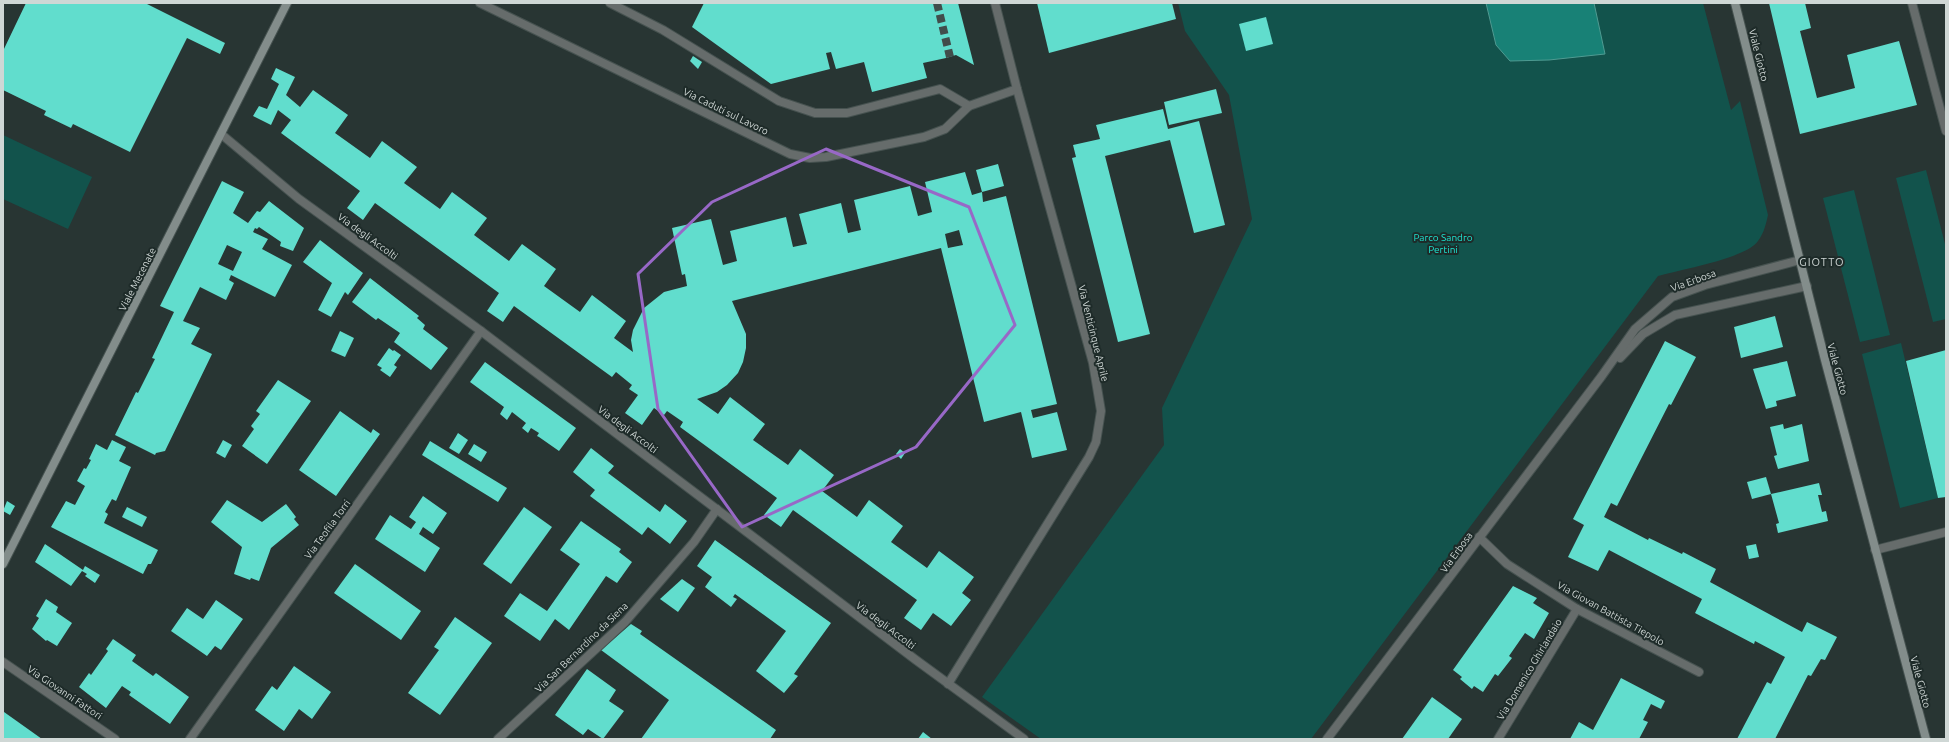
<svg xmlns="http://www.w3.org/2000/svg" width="1949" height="742" font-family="Ubuntu,sans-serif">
  <rect width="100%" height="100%" fill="#283533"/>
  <g fill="#12534c">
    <path d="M 1178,3 L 1486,3 L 1496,45 L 1604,54 L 1594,3 L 1703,3 L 1731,110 L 1740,101 L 1768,215 C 1766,224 1764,233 1758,241 C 1747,258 1679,270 1658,276 L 1311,739 L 1041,739 L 982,697 L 1164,445 L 1162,408 L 1252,219 L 1229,95 L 1185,31 Z"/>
    <polygon points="3,135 92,177 68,229 3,199"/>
    <polygon points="1926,170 1946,248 1946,319 1933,322 1896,178"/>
    <polygon points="1854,190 1890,335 1860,342 1823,198"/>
    <polygon points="1901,343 1938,498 1900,508 1862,354"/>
  </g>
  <polygon fill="#188176" stroke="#4f9b92" points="1486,3 1594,3 1605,54 1549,60 1510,61 1496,45"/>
  <g fill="#61ddcd" fill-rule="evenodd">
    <polygon points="26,3 145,3 225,43 220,54 187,38 130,152 73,124 71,128 44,115 46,111 3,90 3,51"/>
    <polygon points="704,3 958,3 974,65 956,55 946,58 923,63 927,78 872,92 864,62 836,69 831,52 826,53 830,69 771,84 692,27"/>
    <polygon points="1037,3 1172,3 1176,19 1049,53"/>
    <polygon points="1769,3 1805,3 1811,28 1800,31 1817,98 1855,88 1847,55 1899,41 1917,105 1800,134"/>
    <polygon points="1266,17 1273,44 1246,51 1239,24"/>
    <polygon points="693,56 702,62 698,69 690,61"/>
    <path d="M 276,68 L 295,77 L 286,95 L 300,107 L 313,90 L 348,115 L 335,133 L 370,158 L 382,141 L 417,167 L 404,183 L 440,209 L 452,192 L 487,218 L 474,235 L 509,261 L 522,244 L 556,269 L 544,286 L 580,312 L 592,295 L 626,321 L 614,338 L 633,352 L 631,340 L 633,330 L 644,308 L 664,292 L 687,286 L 685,274 L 682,275 L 672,228 L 711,219 L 723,265 L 737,261 L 730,231 L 786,217 L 793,247 L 807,244 L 799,214 L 841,203 L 848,233 L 861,230 L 854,200 L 910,186 L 918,216 L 932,212 L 925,182 L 965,172 L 972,195 L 982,192 L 983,202 L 1006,196 L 1057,404 L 1031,410 L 1033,418 L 1057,412 L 1067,450 L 1032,458 L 1021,412 L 984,422 L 941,248 L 732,301 L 746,334 L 746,348 L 743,362 L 738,373 L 727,385 L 717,392 L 697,399 L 718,414 L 730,397 L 765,424 L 753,440 L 788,465 L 800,449 L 834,475 L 822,491 L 857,517 L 869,500 L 903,526 L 891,542 L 927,568 L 939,551 L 974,577 L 962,593 L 971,600 L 951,626 L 933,613 L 921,630 L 904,618 L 917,600 L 793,510 L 781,527 L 764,515 L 777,498 L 680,427 L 683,422 L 667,411 L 664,415 L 654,408 L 642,425 L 625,413 L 638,395 L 629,389 L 632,385 L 616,372 L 612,377 L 514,306 L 503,322 L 487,311 L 499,293 L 375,203 L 363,220 L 347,208 L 360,191 L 281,133 L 291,120 L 278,110 L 271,125 L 253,116 L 259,106 L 267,109 L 279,84 L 271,79 ZM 959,230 L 963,245 L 948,248 L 945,234 Z"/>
    <polygon points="1216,89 1222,113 1169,125 1164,102"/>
    <polygon points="1163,109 1168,129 1199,121 1225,225 1194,233 1170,140 1105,156 1150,334 1118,342 1072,158 1076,157 1073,145 1100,139 1096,125"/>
    <polygon points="998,164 1004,186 982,192 976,170"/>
    <path d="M 222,181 L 244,192 L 233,213 L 248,223 L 257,211 L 260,212 L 269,201 L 304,228 L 293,251 L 280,246 L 281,242 L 259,227 L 257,229 L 255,228 L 253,232 L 268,239 L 262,249 L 292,265 L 275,297 L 231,275 L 229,280 L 234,283 L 226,300 L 200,287 L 183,321 L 200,328 L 191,344 L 212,354 L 165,451 L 156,453 L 155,455 L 115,435 L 136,392 L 138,393 L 155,359 L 152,358 L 174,312 L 160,306 ZM 227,245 L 242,252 L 233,271 L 218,264 Z"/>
    <polygon points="320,240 363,273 348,295 345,292 331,317 318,310 332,283 303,262"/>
    <polygon points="370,278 419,316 417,318 425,325 423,329 448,348 431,370 394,342 400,333 378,318 376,320 352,302"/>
    <polygon points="1775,316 1783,347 1741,358 1734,327"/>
    <polygon points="340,331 354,338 345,357 331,351"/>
    <polygon points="1665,341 1696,357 1671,405 1669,404 1617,506 1611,503 1604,517 1648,540 1649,538 1682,554 1683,552 1716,569 1710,582 1802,632 1807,622 1837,637 1825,660 1821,659 1811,676 1808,675 1775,739 1737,739 1767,682 1771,684 1785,657 1755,641 1754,644 1695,613 1702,599 1609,550 1598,571 1568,557 1584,525 1573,519"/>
    <polygon points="389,348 393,351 394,350 401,355 394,365 397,367 390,377 380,370 382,368 377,365"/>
    <polygon points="1946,350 1946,497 1938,498 1906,361"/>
    <polygon points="1787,361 1796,396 1776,401 1777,406 1766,409 1753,369"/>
    <polygon points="485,362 576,428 559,451 539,437 537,436 539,433 531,428 528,433 522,428 526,423 512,412 507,420 500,414 504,407 470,382"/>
    <polygon points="278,380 311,401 267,464 242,446 254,429 251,426 260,414 256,411"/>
    <polygon points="340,411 371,433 373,429 380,434 336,496 299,470"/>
    <polygon points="1783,424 1784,429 1802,424 1809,461 1778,469 1774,456 1777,455 1770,427"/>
    <polygon points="458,433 468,440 459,454 449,448"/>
    <polygon points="112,440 126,447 119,461 131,467 116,501 112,499 105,512 108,514 104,523 158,550 151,564 148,564 143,574 51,527 66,501 75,505 85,486 77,481 84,468 86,469 91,460 89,459 96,444 107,450"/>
    <polygon points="223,440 232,445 225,458 216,453"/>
    <polygon points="430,441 507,488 498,502 422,455"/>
    <polygon points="474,444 487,452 481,462 468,454"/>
    <polygon points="591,448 614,466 608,473 660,512 665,504 687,521 670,544 648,527 642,535 590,496 595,490 573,472"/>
    <polygon points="900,449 905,453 901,459 896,454"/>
    <polygon points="1766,477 1771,494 1752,499 1747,482"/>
    <polygon points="1819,483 1822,495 1818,495 1822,512 1826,511 1828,521 1778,533 1776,524 1779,523 1771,494"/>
    <polygon points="423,496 447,513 433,534 423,527 419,534 440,548 425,572 375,539 390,515 411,529 416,522 409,517"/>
    <polygon points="227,500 262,522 286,504 296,517 294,519 299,525 271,548 259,581 251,578 250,580 234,574 242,547 211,522"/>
    <polygon points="7,501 15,506 10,515 3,511"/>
    <polygon points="127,507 147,517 142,527 122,517"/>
    <polygon points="524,507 552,527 511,584 483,564"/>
    <polygon points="581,521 621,549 619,552 632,562 617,583 606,576 569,630 555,619 540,641 504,616 520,593 547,611 580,564 560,550"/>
    <polygon points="715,540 831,623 794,674 798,676 784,693 756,671 786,631 735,594 733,597 737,599 731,607 705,587 712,577 697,566"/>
    <polygon points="45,544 83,570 85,566 100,575 95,583 85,576 87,574 82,571 71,586 35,562"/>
    <polygon points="1756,544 1759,557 1749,559 1746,546"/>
    <polygon points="355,564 421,611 401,640 334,593"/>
    <polygon points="682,579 695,588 678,612 660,599"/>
    <polygon points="1513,586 1537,598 1533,603 1549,613 1534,639 1525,633 1509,656 1512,658 1498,676 1495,674 1483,692 1474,686 1472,689 1460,679 1462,677 1453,670"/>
    <polygon points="46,599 58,607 56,612 72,623 57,646 47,640 46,641 32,629 39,618 36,616"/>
    <polygon points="216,600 243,619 221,650 215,646 207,656 171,631 187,608 203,619"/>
    <polygon points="455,617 492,643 440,715 408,693 439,650 434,647"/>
    <polygon points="631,624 642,631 640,634 776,730 770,739 641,739 669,700 601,650"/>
    <polygon points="113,639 136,655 132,661 153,676 156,673 189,697 170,724 129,695 131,692 122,686 106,708 79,687 89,673 91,675 108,651 106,649"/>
    <polygon points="294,666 331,692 312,719 299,709 284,731 255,710 272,686 277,690"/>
    <polygon points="587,669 616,690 609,701 624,711 603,739 588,729 583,735 555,715"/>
    <polygon points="1621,678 1665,701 1661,709 1651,704 1643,720 1648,722 1639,739 1570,739 1579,722 1593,730"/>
    <polygon points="1432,697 1462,719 1448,739 1402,739"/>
    <polygon points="4,712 42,739 3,739"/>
    <polygon points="923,732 932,739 918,739"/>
  </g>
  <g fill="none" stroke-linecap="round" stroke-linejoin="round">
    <polyline stroke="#414d4b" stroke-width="8" stroke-dasharray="8 4" stroke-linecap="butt" points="937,3 950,57"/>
    <g stroke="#465250" stroke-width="10">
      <g id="street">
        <polyline points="480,3 790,154 810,158 826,157 924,137 945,129 969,106"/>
        <polyline points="610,3 663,30 779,101 815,113 847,113 940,89 969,106 1017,89"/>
        <polyline points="1912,3 1946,131"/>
        <polyline points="221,134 299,199 481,331 916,660 1024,739"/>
        <polyline points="1620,358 1643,334 1675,315 1807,286"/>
        <polyline points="1479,537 1507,564 1577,609 1699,672"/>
        <polyline points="1875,550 1946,532"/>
        <polyline points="3,662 115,739"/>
        <polyline points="948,684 1089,457 1096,442 1101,411 1093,363 1017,89 995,3"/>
        <polyline points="190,739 481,331"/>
        <polyline points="498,739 625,622 694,542 717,509"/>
        <polyline points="1327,739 1601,377 1635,329 1672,297 1705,285 1800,260"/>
        <polyline points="1498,739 1577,609"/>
      </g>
    </g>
    <g stroke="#465250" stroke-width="10">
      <g id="secondary">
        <polyline points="1735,3 1825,360 1926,739"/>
        <polyline points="3,564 287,3"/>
      </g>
    </g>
    <use href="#street" stroke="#666c6b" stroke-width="8"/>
    <use href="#secondary" stroke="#838d8b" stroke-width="8"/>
  </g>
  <path fill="none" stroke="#9868c7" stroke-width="3" stroke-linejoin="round" d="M 826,149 L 969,207 L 1015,325 L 916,447 L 742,527 L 658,409 L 638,274 L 712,202 Z"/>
  <g text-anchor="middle" stroke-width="4" stroke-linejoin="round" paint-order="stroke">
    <g font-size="10" fill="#cfd7d5" stroke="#1e2b29">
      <text transform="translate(1759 55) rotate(76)" y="4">Viale Giotto</text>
      <text transform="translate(726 111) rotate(26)" y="4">Via Caduti sul Lavoro</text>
      <text transform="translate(368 236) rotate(36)" y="4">Via degli Accolti</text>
      <text transform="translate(137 279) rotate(-63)" y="4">Viale Mecenate</text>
      <text transform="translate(1693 280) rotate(-20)" y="4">Via Erbosa</text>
      <text transform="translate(1094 333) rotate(76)" y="4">Via Venticinque Aprile</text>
      <text transform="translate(1838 369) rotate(75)" y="4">Viale Giotto</text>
      <text transform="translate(628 429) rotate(37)" y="4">Via degli Accolti</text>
      <text transform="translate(327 529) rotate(-54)" y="4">Via Teofila Torri</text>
      <text transform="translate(1456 552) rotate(-54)" y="4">Via Erbosa</text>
      <text transform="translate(1611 613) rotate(29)" y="4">Via Giovan Battista Tiepolo</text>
      <text transform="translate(886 625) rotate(37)" y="4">Via degli Accolti</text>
      <text transform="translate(581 647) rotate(-44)" y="4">Via San Bernardino da Siena</text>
      <text transform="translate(1529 669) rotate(-59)" y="4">Via Domenico Ghirlandaio</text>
      <text transform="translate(1921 682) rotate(75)" y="4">Viale Giotto</text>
      <text transform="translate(65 692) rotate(34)" y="4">Via Giovanni Fattori</text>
    </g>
    <g font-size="10" fill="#1ee5d2" stroke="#1e2b29">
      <text x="1443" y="241">Parco Sandro<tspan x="1443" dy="12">Pertini</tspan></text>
    </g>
    <g font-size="11" letter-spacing="1" fill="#cfd7d5" stroke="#1e2b29">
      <text x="1822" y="266">GIOTTO</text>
    </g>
  </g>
  <rect width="1949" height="742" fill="none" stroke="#cfd7d5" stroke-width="8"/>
</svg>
